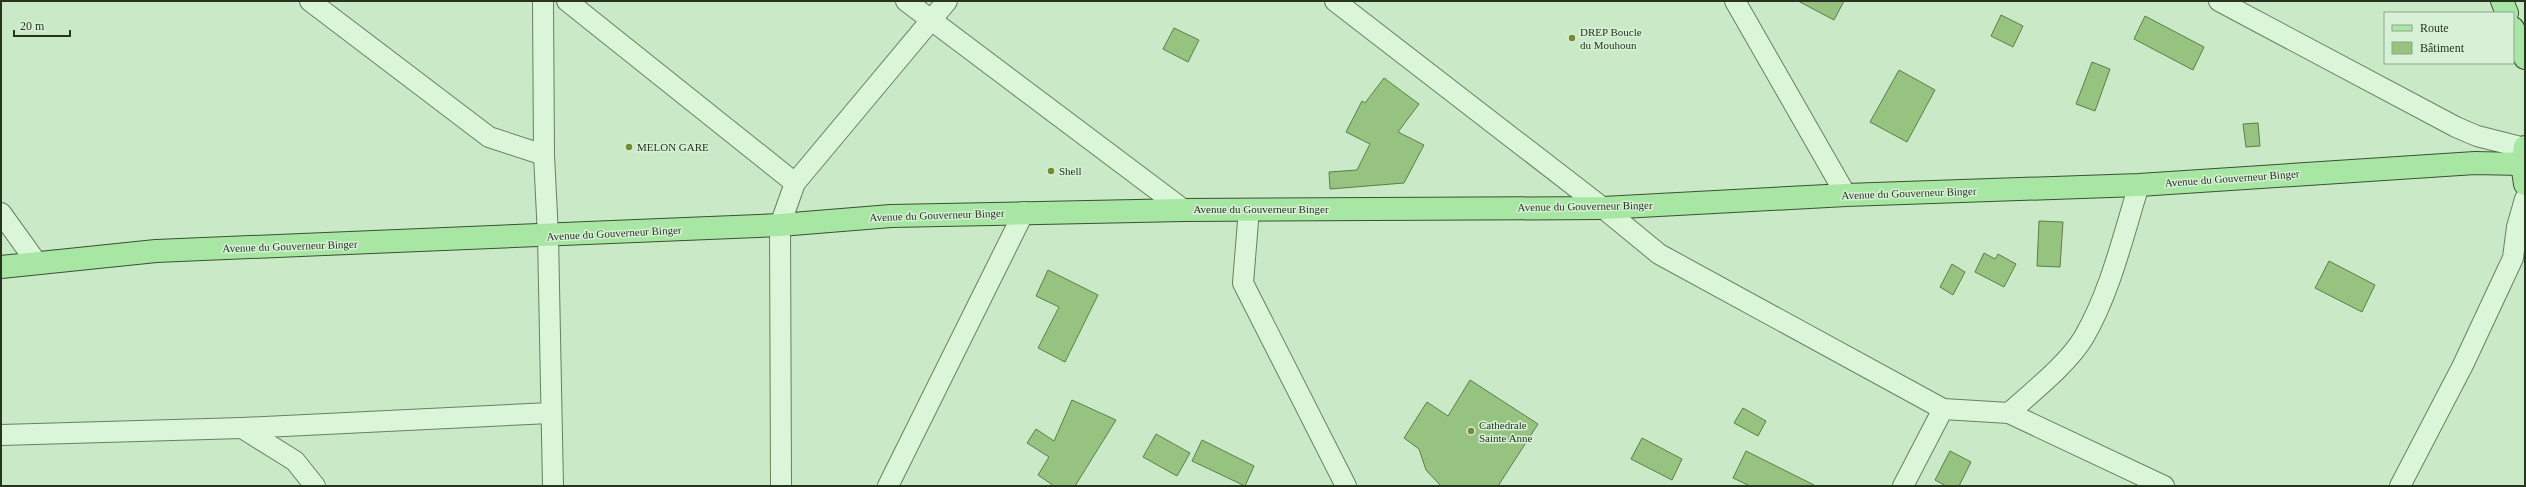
<svg xmlns="http://www.w3.org/2000/svg" width="2526" height="487" font-family="Georgia,serif">
  <rect width="100%" height="100%" fill="#c9e9c7"/>
  <g fill="#97c381" stroke="#5b7f47">
    <polygon points="1798,1 1844,1 1834,20"/>
    <polygon points="2001,15 2023,26 2013,47 1991,36"/>
    <polygon points="2145,16 2204,47 2193,70 2134,39"/>
    <polygon points="1174,28 1199,40 1188,62 1163,49"/>
    <polygon points="2092,62 2110,69 2095,111 2076,104"/>
    <polygon points="1899,70 1935,90 1907,142 1870,122"/>
    <polygon points="1384,78 1419,104 1398,132 1424,145 1404,183 1330,189 1329,172 1357,170 1370,144 1346,132 1362,101 1365,103"/>
    <polygon points="2258,123 2260,146 2246,147 2243,124"/>
    <polygon points="2039,221 2063,222 2060,267 2037,266"/>
    <polygon points="1984,253 1995,259 1998,254 2016,264 2004,287 1975,272"/>
    <polygon points="2329,261 2375,285 2362,312 2315,288"/>
    <polygon points="1952,264 1965,272 1953,295 1940,287"/>
    <polygon points="1048,270 1098,295 1065,362 1038,348 1059,307 1036,296"/>
    <polygon points="1470,380 1538,424 1498,486 1441,486 1426,470 1419,449 1404,438 1427,402 1448,416"/>
    <polygon points="1072,400 1116,420 1075,486 1054,486 1038,475 1049,457 1027,443 1036,429 1054,441"/>
    <polygon points="1743,408 1766,421 1758,436 1734,423"/>
    <polygon points="1156,434 1190,453 1177,476 1143,457"/>
    <polygon points="1642,438 1682,459 1672,480 1631,459"/>
    <polygon points="1202,440 1254,466 1245,486 1192,461"/>
    <polygon points="1746,451 1816,486 1750,486 1733,478"/>
    <polygon points="1950,451 1971,462 1959,486 1946,486 1935,480"/>
  </g>
  <g fill="none" stroke-linecap="round" stroke-linejoin="round">
    <g stroke="#66825e" stroke-width="22">
      <g id="minor">
        <polyline points="310,1 489,137 544,155"/>
        <polyline points="543,1 544,155 548,236 553,486"/>
        <polyline points="567,1 795,183"/>
        <polyline points="906,1 1184,210"/>
        <polyline points="1335,1 1603,208 1659,254 1943,409 2009,413 2164,486"/>
        <polyline points="1735,1 1846,195"/>
        <polyline points="2219,1 2456,127 2477,136 2525,148"/>
        <polyline points="1249,209 1243,283 1346,486"/>
        <polyline points="1,213 37,263"/>
        <path d="M 2009,413 C 2032,392 2068,364 2084,337 C 2111,290 2123,236 2139,185"/>
        <polyline points="242,428 295,461 315,486"/>
        <polyline points="1,435 242,428 550,413"/>
        <polyline points="781,486 780,225 795,183 947,1"/>
        <polyline points="888,486 1024,212"/>
        <polyline points="1903,486 1943,409"/>
        <polyline points="2400,486 2463,365 2513,258 2517,227 2525,199"/>
      </g>
    </g>
    <g stroke="#3b5132" stroke-width="24">
      <g id="major">
        <polyline points="2502,1 2507,13"/>
        <polyline points="2513,28 2525,58"/>
        <polyline points="2525,147 2522,164 2525,184"/>
        <polyline points="1,267 156,251 780,225 891,216 1184,210 1603,208 1846,195 2139,185 2475,163 2522,164"/>
      </g>
    </g>
    <use href="#minor" stroke="#dbf5d9" stroke-width="20"/>
    <use href="#major" stroke="#a8e7a3" stroke-width="22"/>
  </g>
  <g fill="#768a35" stroke="#d7f1d6" stroke-width="1.5">
    <circle cx="1572" cy="38" r="4"/>
    <circle cx="629" cy="147" r="4"/>
    <circle cx="1051" cy="171" r="4"/>
    <circle cx="1471" cy="431" r="4"/>
  </g>
  <g text-anchor="middle" stroke-width="3" stroke-linejoin="round" paint-order="stroke">
    <g font-size="11" fill="#263420" stroke="#d7f1d6" text-anchor="start">
      <text x="1580" y="36">DREP Boucle<tspan x="1580" dy="13">du Mouhoun</tspan></text>
      <text x="637" y="151">MELON GARE</text>
      <text x="1059" y="175">Shell</text>
      <text x="1479" y="429">Cathedrale<tspan x="1479" dy="13">Sainte Anne</tspan></text>
    </g>
    <g font-size="11" fill="#263420" stroke="#d7f1d6">
      <text transform="translate(2232 178) rotate(-4)" y="4">Avenue du Gouverneur Binger</text>
      <text transform="translate(1909 193) rotate(-2)" y="4">Avenue du Gouverneur Binger</text>
      <text transform="translate(1585 206) rotate(-1)" y="4">Avenue du Gouverneur Binger</text>
      <text x="1261" y="213">Avenue du Gouverneur Binger</text>
      <text transform="translate(937 215) rotate(-2)" y="4">Avenue du Gouverneur Binger</text>
      <text transform="translate(614 233) rotate(-3)" y="4">Avenue du Gouverneur Binger</text>
      <text transform="translate(290 246) rotate(-2)" y="4">Avenue du Gouverneur Binger</text>
    </g>
  </g>
  <rect width="2526" height="487" fill="none" stroke="#263420" stroke-width="4"/>
  <rect x="2384" y="12" width="130" height="52" fill="#d7f1d6" stroke="#90a58d"/>
  <rect x="2392" y="25" width="20" height="6" fill="#a8e7a3" stroke="#90a58d"/>
  <text x="2420" y="32" font-size="12" fill="#263420">Route</text>
  <rect x="2392" y="42" width="20" height="12" fill="#97c381" stroke="#90a58d"/>
  <text x="2420" y="52" font-size="12" fill="#263420">Bâtiment</text>
  <path d="M14 30v6h56v-6" fill="none" stroke="#263420" stroke-width="2"/>
  <text x="20" y="30" font-size="12" fill="#263420" stroke="#d7f1d6" stroke-width="3" paint-order="stroke">20 m</text>
</svg>
